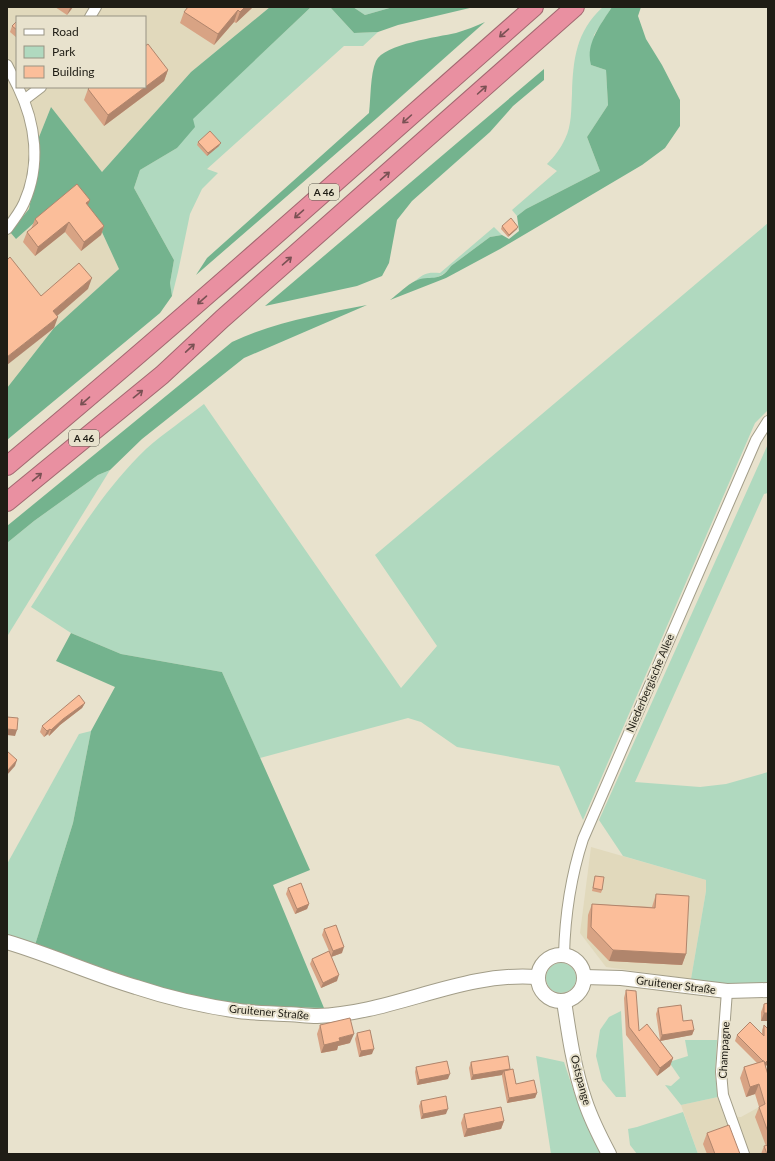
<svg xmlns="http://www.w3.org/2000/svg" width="775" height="1161" font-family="Lato,sans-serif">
  <rect width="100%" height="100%" fill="#e8e2cd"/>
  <g fill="#e1d9bc" fill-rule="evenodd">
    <path d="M 7,7 L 270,7 L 191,72 L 102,172 L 51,107 L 39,137 L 39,158 L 29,209 L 10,232 L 16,239 L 72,189 L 101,230 L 119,269 L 54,328 L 7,388 ZM 17,17 L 145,17 L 145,87 L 17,87 Z"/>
    <polygon points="591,847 706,880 706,891 691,979 606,967 580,933"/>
    <polygon points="718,1097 724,1116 741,1117 768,1102 768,1154 698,1154 681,1105"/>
  </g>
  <g fill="#b0d9bf">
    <polygon points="311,7 330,7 354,33 378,32 363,46 344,46 207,169 218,173 202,189 190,214 178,272 172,296 170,283 174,260 134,188 140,170 177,148 192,119"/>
    <polygon points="353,7 393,7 365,15"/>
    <path d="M 603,7 L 612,7 L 594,35 L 591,65 L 606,70 L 608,105 L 587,137 L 600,171 L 526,209 L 517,216 L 512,210 L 557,171 L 547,164 C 554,157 561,148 565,139 C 572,125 571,109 572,94 C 573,60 576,31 603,7 Z"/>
    <path d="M 768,223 L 768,410 L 755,423 L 583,820 L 559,766 L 457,747 L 421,722 L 408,718 L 260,758 L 222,672 L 121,654 L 71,633 L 31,607 C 66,553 99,494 146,449 C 164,433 185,419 204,404 L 401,688 L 437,646 L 375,555 Z"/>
    <path d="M 494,227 L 502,235 L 490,237 L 451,266 C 442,280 430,278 415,281 C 425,273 427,272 440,273 Z"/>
    <polygon points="768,444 768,493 764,494 635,782 700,787 726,784 768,772 768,983 727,984 691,979 706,891 706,880 623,856 599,820"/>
    <polygon points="110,470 8,635 7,543 34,521 98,475"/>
    <polygon points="91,731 73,823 35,945 7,936 7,864 79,734"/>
    <circle cx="561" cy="978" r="15"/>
    <polygon points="621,1011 626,1097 616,1097 602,1080 596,1056 600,1030 609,1017"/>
    <polygon points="685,1040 717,1040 715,1074 718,1097 681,1105 665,1085 671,1086 680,1078 669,1062 688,1056"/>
    <polygon points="536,1056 564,1062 575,1095 601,1154 551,1154"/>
    <polygon points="683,1112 698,1154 637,1154 630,1145 628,1129 637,1127"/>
  </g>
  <g fill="#74b38e">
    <polygon points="270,7 311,7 193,119 195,127 177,148 140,170 134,188 174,260 170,283 172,296 160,313 7,440 7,388 54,328 119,269 101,230 72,189 16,239 10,232 29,209 39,158 39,137 51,107 102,172 191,72"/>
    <polygon points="330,7 353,7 365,15 393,7 474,7 398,25 378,32 354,33"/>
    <path d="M 612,7 L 641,7 L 638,16 L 646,39 L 662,65 L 680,100 L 680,126 L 665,148 L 642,165 L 500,249 L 446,278 L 390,300 C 398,294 407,285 415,281 C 430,274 439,284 451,266 L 490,237 L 502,235 L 509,239 L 519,231 L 517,216 L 526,209 L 600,171 L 587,137 L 608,105 L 606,70 L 591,65 C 585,44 601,24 612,7 Z"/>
    <path d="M 485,22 L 377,118 L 196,275 L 207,258 L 369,113 C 371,97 370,75 376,61 C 384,44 438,37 456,33 C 466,30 476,26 485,22 Z"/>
    <polygon points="544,69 544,80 513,106 490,132 412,201 397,220 389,263 382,276 357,286 265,306"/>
    <path d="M 367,305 L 244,358 L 142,439 L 110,470 L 98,475 L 34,521 L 7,543 L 7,526 L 232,342 C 275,322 321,314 367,305 Z"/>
    <polygon points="71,633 121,654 222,672 310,870 273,885 324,1008 233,1006 168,993 35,945 73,823 91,731 115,687 56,661"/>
  </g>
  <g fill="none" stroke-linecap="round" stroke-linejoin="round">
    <g stroke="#a29d88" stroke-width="12">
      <g id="minor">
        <polyline points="90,17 96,7"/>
        <polyline points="7,65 17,85"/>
        <polyline points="24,100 41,87"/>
        <path d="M 7,229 C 13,221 20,212 24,203 C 41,165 36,124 18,87"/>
        <path d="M 564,955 C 565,916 571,876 583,839 L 756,440 L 768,421"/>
        <polyline points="727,991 721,1072 723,1095 744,1154"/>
      </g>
    </g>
    <g stroke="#a29d88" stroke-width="16">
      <g id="secondary">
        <path d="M 7,942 C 51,955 92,974 136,987 C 169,998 204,1006 239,1011 C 254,1013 269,1013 284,1014 C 295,1014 306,1016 317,1016 C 392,1014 462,971 537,977"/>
        <circle cx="561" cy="978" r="23"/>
        <polyline points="584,977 621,978 727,991 768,990"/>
        <path d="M 564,1001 C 569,1035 574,1069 585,1101 C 591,1119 600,1137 609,1154"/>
      </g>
    </g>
    <g stroke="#a26870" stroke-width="20">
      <g id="motorway">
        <path d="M 7,466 C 186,317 359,161 534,7"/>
        <polyline points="7,502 162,375 222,319 575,7"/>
      </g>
    </g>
    <use href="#minor" stroke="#fff" stroke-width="10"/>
    <use href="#secondary" stroke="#fff" stroke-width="14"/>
    <use href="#motorway" stroke="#e990a1" stroke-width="18"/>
  </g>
  <g fill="#d8a384">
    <polygon points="55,7 73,7 67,15"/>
    <polygon points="188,7 253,7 236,23 234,22 214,45 180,23 184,12"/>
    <polygon points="17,21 17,38 10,32 12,26"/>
    <polygon points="168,70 164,81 104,126 84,100 88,89"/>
    <polygon points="198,142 219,146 207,156 197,145"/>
    <polygon points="90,200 87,205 104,226 101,235 81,251 65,232 35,256 23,242 27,232 31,229 35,219"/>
    <polygon points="502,226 517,229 508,237 501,229"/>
    <polygon points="85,703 82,708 60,725 49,736 48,734 44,737 40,732 42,726"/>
    <polygon points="595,876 602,890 601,893 592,891"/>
    <polygon points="288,888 309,904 307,909 295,914 286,894"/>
    <polygon points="656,894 686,954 682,965 609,961 587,938 588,915 592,904 652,907"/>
    <polygon points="324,929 342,953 331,957 337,981 321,988 310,964 312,959 329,951 322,935"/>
    <polygon points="626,990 639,1031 660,1040 656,1014 658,1008 683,1021 694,1030 692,1035 660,1041 673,1058 670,1066 657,1076 626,1035 624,998"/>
    <polygon points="768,1003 768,1021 761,1021 761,1012 764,1004"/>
    <polygon points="320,1025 350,1043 338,1046 337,1050 321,1053 317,1034"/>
    <polygon points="764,1025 768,1064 765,1066 768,1075 768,1154 761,1154 764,1146 766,1146 755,1117 759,1107 755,1094 746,1097 740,1078 744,1067 757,1063 735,1041 737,1035 762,1033 762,1030"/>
    <polygon points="357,1033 372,1054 359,1057 355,1039"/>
    <polygon points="471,1062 510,1069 510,1070 516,1084 537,1093 535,1098 507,1103 502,1076 502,1075 471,1080 469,1068"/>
    <polygon points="416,1067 448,1079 417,1085 415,1072"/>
    <polygon points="421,1101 446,1114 421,1119 419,1106"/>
    <polygon points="464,1114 504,1121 501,1129 464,1137 461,1123"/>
    <polygon points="707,1133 740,1154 707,1154 703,1144"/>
  </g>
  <g fill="#b0856c">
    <polygon points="71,7 73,7 67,15 70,8"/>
    <polygon points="245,7 253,7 236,23 240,12"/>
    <polygon points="238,10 234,22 214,45 218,34"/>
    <polygon points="168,70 164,81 104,126 108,115"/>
    <polygon points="221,143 219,146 207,156 208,153"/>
    <polygon points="90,200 86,209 86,203"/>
    <polygon points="69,222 65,232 35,256 38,247"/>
    <polygon points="104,226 101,235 81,251 84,242"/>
    <polygon points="518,227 517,229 508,237 509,235"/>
    <polygon points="92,278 88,289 49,323 53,311"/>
    <polygon points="58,317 54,328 7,365 7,357"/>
    <polygon points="85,703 82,708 60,725 49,736 51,730 63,719"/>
    <polygon points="7,729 17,730 15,736 7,735"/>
    <polygon points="50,729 48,734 44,737 47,731"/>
    <polygon points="17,760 15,766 7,775 7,771"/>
    <polygon points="309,904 307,909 295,914 297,909"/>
    <polygon points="344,947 342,953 331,957 333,951"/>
    <polygon points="613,950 686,954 682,965 609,961"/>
    <polygon points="339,975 337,981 321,988 323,983"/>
    <polygon points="764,1013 768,1013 768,1021 761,1021"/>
    <polygon points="694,1030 692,1035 660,1041 662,1035"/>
    <polygon points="354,1034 350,1043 338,1046 337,1050 321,1053 324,1045 339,1038"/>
    <polygon points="374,1049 372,1054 359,1057 361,1051"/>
    <polygon points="673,1058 670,1066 657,1076 660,1068"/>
    <polygon points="768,1060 768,1064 763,1069 765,1063"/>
    <polygon points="510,1069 508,1074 504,1071 502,1075 471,1080 473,1075"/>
    <polygon points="450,1074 448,1079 417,1085 419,1080"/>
    <polygon points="759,1084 755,1094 746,1097 750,1087"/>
    <polygon points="537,1093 535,1098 507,1103 509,1098"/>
    <polygon points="448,1109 446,1114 421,1119 423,1114"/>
    <polygon points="504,1121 501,1129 464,1137 467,1129"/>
  </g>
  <g fill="#fbbe9a" stroke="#b0856c">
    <polygon points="188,7 245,7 240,12 238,10 218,34 184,12"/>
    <polygon points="17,21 17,30 12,26"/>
    <polygon points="148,44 168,70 108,115 88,89 90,87 145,87 145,46"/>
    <polygon points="210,131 221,143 208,153 198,142"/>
    <polygon points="77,184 90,200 86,203 104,226 84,242 69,222 38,247 27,232 38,223 35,219"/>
    <polygon points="511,218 518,227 509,235 502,226"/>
    <polygon points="10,257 41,296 79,263 92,278 53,311 58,317 7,357 7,260"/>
    <polygon points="79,695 85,703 63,719 51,730 50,729 47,731 42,726"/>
    <polygon points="7,717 18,718 17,730 7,729"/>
    <polygon points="7,751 17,760 7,771"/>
    <polygon points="595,876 604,877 602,890 593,888"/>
    <polygon points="301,883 309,904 297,909 288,888"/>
    <polygon points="656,894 689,896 686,954 613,950 591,927 592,904 655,908"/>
    <polygon points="336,925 344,947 333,951 324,929"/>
    <polygon points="329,951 339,975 323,983 312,959"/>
    <polygon points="626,990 636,991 639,1031 647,1024 673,1058 660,1068 629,1027"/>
    <polygon points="768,1003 768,1013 764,1013 764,1004"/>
    <polygon points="681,1005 683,1021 692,1020 694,1030 662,1035 658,1008"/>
    <polygon points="350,1018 354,1034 339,1038 340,1041 324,1045 320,1025"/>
    <polygon points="750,1022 764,1036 764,1025 768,1029 768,1060 765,1063 764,1061 763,1061 737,1035"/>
    <polygon points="370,1030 374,1049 361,1051 357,1033"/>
    <polygon points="508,1056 510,1069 473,1075 471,1062"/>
    <polygon points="447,1061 450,1074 419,1080 416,1067"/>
    <polygon points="764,1061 768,1075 768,1132 759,1107 765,1104 759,1084 750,1087 744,1067"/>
    <polygon points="513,1069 516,1084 534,1080 537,1093 509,1098 504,1071"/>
    <polygon points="446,1096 448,1109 423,1114 421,1101"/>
    <polygon points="501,1107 504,1121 467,1129 464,1114"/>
    <polygon points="729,1125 740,1154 715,1154 707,1133"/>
    <polygon points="768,1145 768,1154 767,1154 764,1146"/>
  </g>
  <defs><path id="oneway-shaft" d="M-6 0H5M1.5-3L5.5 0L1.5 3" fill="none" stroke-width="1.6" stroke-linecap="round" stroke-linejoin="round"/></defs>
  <g stroke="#7a5154">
    <use href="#oneway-shaft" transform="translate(504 33) rotate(139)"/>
    <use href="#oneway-shaft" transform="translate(482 90) rotate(-42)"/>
    <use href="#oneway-shaft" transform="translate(407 119) rotate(138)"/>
    <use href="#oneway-shaft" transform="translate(385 176) rotate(-41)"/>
    <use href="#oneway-shaft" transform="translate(299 214) rotate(139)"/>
    <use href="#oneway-shaft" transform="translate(287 261) rotate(-41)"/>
    <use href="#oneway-shaft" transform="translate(202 300) rotate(139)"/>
    <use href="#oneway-shaft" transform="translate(190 348) rotate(-43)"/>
    <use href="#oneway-shaft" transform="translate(138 394) rotate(-39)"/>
    <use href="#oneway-shaft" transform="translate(85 401) rotate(139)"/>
    <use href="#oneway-shaft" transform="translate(37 477) rotate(-40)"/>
  </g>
  <g text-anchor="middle" stroke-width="4" stroke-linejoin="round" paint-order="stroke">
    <g fill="#e8e2cd" stroke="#5b584c" stroke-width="1">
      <rect x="309" y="184" width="30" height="16" rx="3"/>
      <rect x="69" y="430" width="30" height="16" rx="3"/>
    </g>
    <g font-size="10" font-weight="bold" fill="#1f1d15">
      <text x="324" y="196">A 46</text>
      <text x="84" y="442">A 46</text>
    </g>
    <g font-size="11" fill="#1f1d15" stroke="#e8e2cd">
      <text transform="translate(650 683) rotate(-67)" y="4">Niederbergische Allee</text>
      <text transform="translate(676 985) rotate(7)" y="4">Gruitener Straße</text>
      <text transform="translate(269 1012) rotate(5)" y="4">Gruitener Straße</text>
      <text transform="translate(724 1050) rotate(-87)" y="4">Champagne</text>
      <text transform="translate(581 1080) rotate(75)" y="4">Ostspange</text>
    </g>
  </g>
  <rect width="775" height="1161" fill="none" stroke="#1f1d15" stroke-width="16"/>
  <rect x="16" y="16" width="130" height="72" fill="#e8e2cd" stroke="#989383"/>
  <rect x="24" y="29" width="20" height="6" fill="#ffffff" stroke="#989383"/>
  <text x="52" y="36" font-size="12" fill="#1f1d15">Road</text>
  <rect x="24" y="46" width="20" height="12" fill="#b0d9bf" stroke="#989383"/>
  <text x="52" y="56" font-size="12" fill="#1f1d15">Park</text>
  <rect x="24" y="66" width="20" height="12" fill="#fbbe9a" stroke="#989383"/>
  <text x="52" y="76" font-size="12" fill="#1f1d15">Building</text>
</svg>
